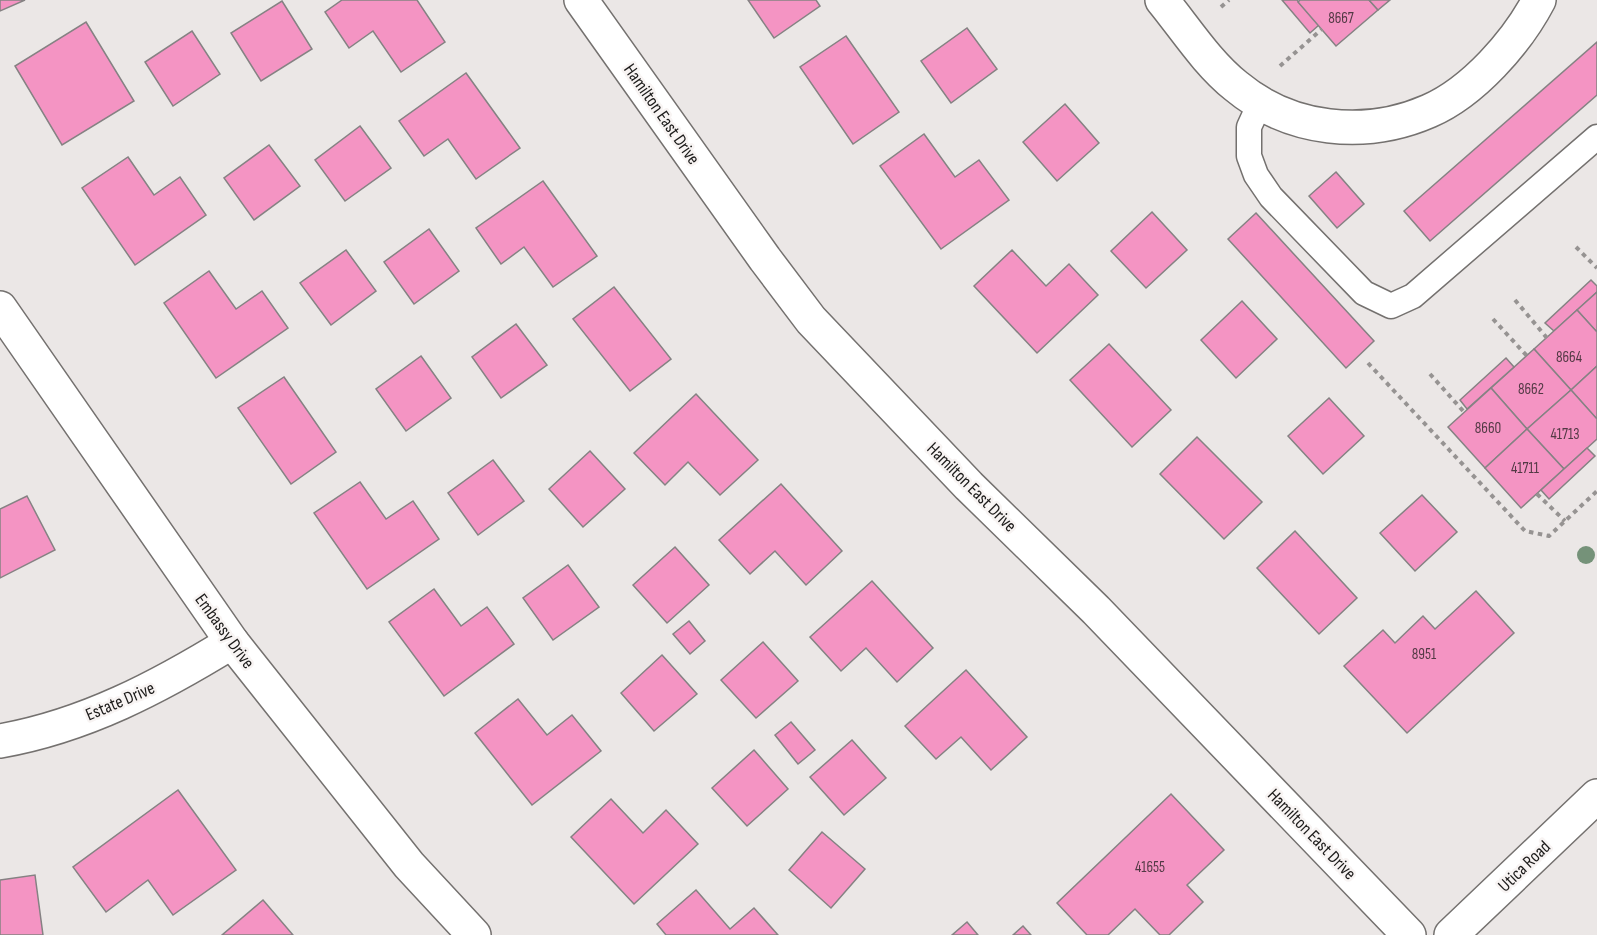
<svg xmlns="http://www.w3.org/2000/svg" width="1597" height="935" font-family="'Sofia Sans Condensed',sans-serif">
  <rect width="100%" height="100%" fill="#ebe7e6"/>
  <g fill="#f494c3" stroke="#858283" stroke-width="1.5">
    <polygon points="0,0 25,0 0,11"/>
    <polygon points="342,0 417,0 445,42 401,72 373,31 349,48 325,12"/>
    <polygon points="748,0 816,0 820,6 774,38"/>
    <polygon points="1282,0 1297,0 1319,25 1310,33"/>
    <polygon points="1300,0 1369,0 1378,10 1336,46 1298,2"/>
    <polygon points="1369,0 1390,0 1378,10"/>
    <polygon points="282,1 312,49 261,81 231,33"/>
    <polygon points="86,22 134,101 62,145 15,66"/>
    <polygon points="967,28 997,69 951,103 921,61"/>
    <polygon points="192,31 220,74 173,106 145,62"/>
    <polygon points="846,36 899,112 853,144 800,67"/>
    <polygon points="1597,42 1597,95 1430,241 1404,211"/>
    <polygon points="466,73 520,148 476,179 448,139 424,156 399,121"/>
    <polygon points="1065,104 1099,143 1057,181 1023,142"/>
    <polygon points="360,126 391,168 345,201 315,160"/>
    <polygon points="924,134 955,177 979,160 1009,200 941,249 880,166"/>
    <polygon points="269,145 300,186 254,220 224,178"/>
    <polygon points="128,157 154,195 180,177 206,215 135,265 82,188"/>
    <polygon points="1336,172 1364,204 1337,228 1309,196"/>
    <polygon points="543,181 597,256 553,287 524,247 501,264 476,228"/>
    <polygon points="1152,212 1187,250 1146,288 1111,251"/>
    <polygon points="1256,213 1374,341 1346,368 1228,239"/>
    <polygon points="429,229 459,271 414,304 384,262"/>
    <polygon points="346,250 376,291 331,325 300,283"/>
    <polygon points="1012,250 1046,286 1069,264 1098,295 1037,353 974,286"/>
    <polygon points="209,271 236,309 262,291 288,328 216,378 164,303"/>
    <polygon points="1591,280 1597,286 1597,292 1554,331 1545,323"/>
    <polygon points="614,287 671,359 630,391 573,319"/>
    <polygon points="1597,292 1597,332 1577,310"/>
    <polygon points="1242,301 1277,339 1236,378 1201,340"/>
    <polygon points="1577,310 1597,332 1597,366 1571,390 1534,349"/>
    <polygon points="516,324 547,365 501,398 472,357"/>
    <polygon points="1109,344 1171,410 1132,447 1070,380"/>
    <polygon points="1534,349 1571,390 1527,429 1491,388"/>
    <polygon points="421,356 451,398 406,431 376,389"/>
    <polygon points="1506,358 1514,367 1467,409 1460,400"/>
    <polygon points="1597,366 1597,419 1571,390"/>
    <polygon points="284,377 336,452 291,484 238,408"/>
    <polygon points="1491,388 1527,429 1485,468 1448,427"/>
    <polygon points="1571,390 1597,419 1597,439 1564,469 1527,429"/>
    <polygon points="696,394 758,460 720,495 688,462 665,485 634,453"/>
    <polygon points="1329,398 1364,436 1323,474 1288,436"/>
    <polygon points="1527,429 1564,469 1521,508 1485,468"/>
    <polygon points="1197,437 1262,502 1224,539 1160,474"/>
    <polygon points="1587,448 1595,456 1549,499 1541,490"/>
    <polygon points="590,451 625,489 583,527 549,489"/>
    <polygon points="493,460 524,501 478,535 448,493"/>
    <polygon points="360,482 386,519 413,501 439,539 367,589 314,513"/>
    <polygon points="781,484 842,551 806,585 775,551 750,574 719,540"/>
    <polygon points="1422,495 1457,532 1415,571 1380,533"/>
    <polygon points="27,496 55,550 0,578 0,509"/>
    <polygon points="1295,531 1357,598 1319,634 1257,568"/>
    <polygon points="675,547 709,585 667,623 633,585"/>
    <polygon points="568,565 599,607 553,640 523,598"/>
    <polygon points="872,581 933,648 897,682 866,648 841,671 810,637"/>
    <polygon points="434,589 461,626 487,607 514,644 444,696 389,622"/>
    <polygon points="1476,591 1514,633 1407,733 1344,666 1383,630 1395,643 1423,616 1435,629"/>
    <polygon points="689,621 705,641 690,654 673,634"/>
    <polygon points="763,642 798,681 756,718 721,680"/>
    <polygon points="662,655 697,694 654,731 621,693"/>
    <polygon points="966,670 1027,737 991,770 961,737 936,759 905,726"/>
    <polygon points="518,699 547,735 572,715 601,751 532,805 475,733"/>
    <polygon points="791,722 815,750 798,764 775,735"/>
    <polygon points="852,740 886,778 844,815 810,777"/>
    <polygon points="754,750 788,789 747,826 712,788"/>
    <polygon points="178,790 236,870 173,915 148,880 106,912 73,867"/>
    <polygon points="1171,794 1224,850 1187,885 1203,902 1169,935 1160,935 1135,909 1108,935 1087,935 1057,903"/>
    <polygon points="611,799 643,833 666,810 698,844 634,904 571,837"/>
    <polygon points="822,832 865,869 831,908 789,870"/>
    <polygon points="35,875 43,935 0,935 0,880"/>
    <polygon points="696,890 730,929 754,908 778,935 666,935 657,924"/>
    <polygon points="263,900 293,935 222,935"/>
    <polygon points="967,922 978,935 952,935"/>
    <polygon points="1023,926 1031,935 1013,935"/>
  </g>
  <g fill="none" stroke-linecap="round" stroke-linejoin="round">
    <g stroke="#74716f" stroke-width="27">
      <polyline id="service" points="1260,103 1249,127 1249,156 1256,175 1271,197 1364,293 1391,306 1413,296 1597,137"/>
    </g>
    <g stroke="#74716f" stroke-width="36">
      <g id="minor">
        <polyline points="581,0 765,259 811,320 969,486 1096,610 1409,935"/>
        <path d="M 1162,0 C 1185,28 1207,63 1236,86 C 1290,131 1365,139 1429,111 C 1473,92 1517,42 1539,0"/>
        <polyline points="0,308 232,642 409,865 474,935"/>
        <path d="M 0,741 C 85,726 159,687 232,642"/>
      </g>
    </g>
    <g stroke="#74716f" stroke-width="36">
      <polyline id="tertiary" points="1451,935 1597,796"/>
    </g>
    <g stroke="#969392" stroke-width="4" stroke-dasharray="4.5 4.5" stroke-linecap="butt">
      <polyline points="1221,7 1229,0"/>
      <polyline points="1280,66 1322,29"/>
      <polyline points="1576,247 1597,268"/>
      <polyline points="1515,300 1547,338"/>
      <polyline points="1493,319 1527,356"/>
      <polyline points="1368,363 1525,531 1549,536 1597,491"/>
      <polyline points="1430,374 1464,412"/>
      <polyline points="1537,494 1565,521"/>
    </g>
    <use href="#service" stroke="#fff" stroke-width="24"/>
    <use href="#minor" stroke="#fff" stroke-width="33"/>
    <use href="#tertiary" stroke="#fff" stroke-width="33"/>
  </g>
  <circle fill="#759279" cx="1586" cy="555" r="9"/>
  <g text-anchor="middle" stroke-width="5" stroke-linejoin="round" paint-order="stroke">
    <g font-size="15" fill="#523944">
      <text x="1341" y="23">8667</text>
      <text x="1569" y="362">8664</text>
      <text x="1531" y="394">8662</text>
      <text x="1488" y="433">8660</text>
      <text x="1565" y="439">41713</text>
      <text x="1525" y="473">41711</text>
      <text x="1424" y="659">8951</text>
      <text x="1150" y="872">41655</text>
    </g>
    <g font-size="18" fill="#1c1b1a" stroke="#f8f4f3">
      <text transform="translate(662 114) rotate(55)" y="6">Hamilton East Drive</text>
      <text transform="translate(972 487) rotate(45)" y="6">Hamilton East Drive</text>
      <text transform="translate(225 631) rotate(54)" y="6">Embassy Drive</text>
      <text transform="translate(120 701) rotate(-23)" y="6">Estate Drive</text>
      <text transform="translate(1312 834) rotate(46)" y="6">Hamilton East Drive</text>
      <text transform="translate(1524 866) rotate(-44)" y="6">Utica Road</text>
    </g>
  </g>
</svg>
